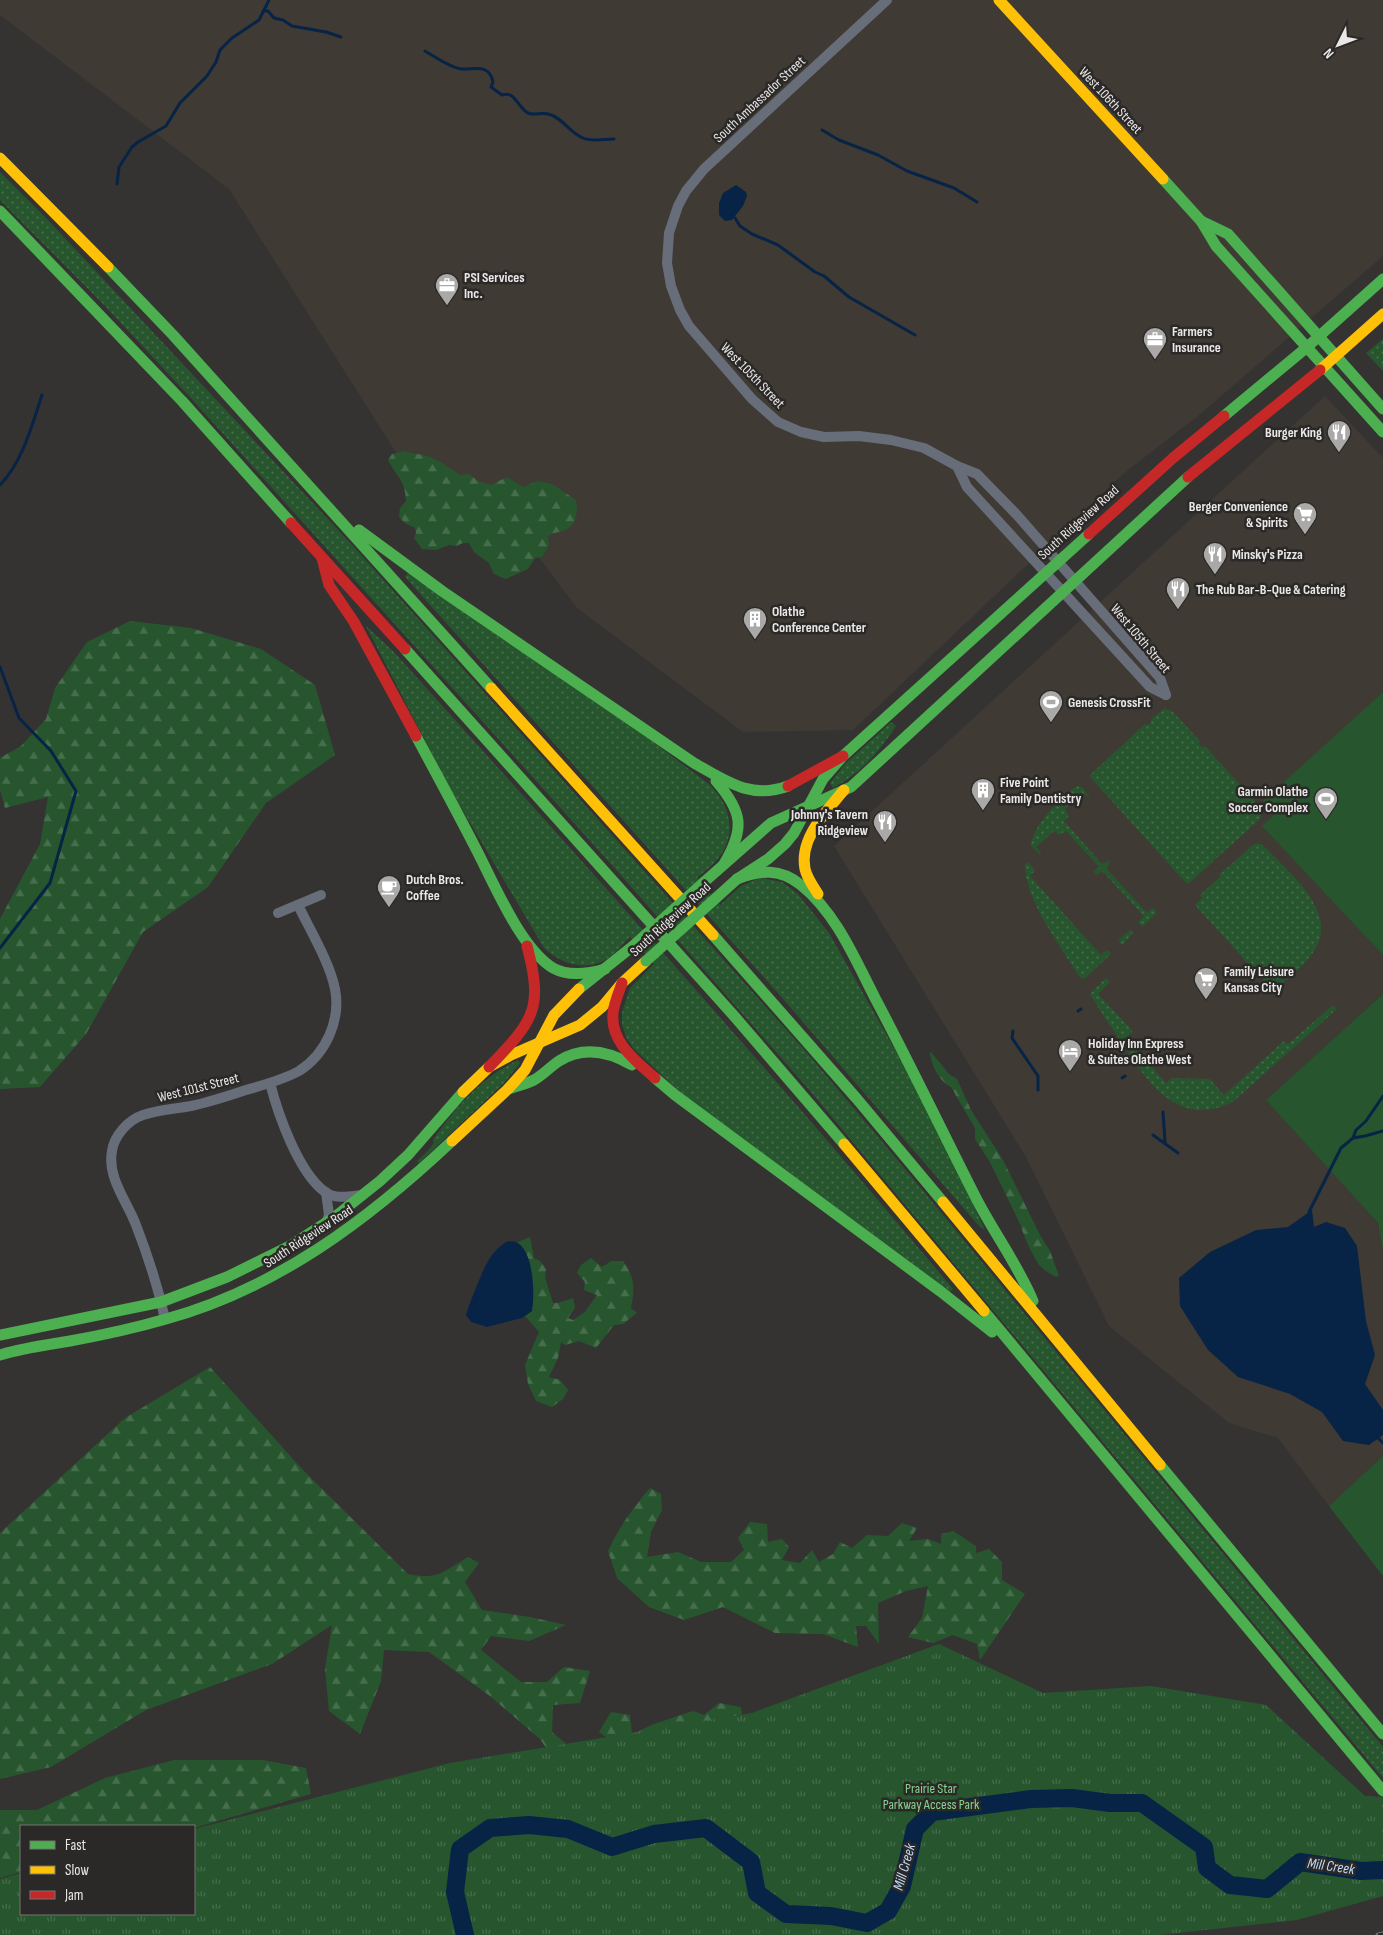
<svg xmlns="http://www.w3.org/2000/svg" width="1383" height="1935" font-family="'Sofia Sans Condensed',sans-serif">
  <defs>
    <pattern id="grass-dots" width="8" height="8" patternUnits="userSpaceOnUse" patternTransform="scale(1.25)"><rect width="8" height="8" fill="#27562e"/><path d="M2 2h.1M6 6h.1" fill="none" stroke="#466e4c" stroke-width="1.8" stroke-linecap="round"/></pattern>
    <pattern id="forest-firs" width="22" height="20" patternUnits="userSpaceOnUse" patternTransform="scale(1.25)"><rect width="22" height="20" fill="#27562e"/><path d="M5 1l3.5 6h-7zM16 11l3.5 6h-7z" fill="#466e4c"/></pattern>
    <pattern id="park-tufts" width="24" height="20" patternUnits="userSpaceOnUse" patternTransform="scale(1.25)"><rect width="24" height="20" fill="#27562e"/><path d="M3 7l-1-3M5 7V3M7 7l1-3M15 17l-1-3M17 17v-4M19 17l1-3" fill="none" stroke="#466e4c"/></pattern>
  </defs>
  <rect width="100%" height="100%" fill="#343332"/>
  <g fill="#3f3a34">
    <polygon points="0,0 1383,0 1383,256 1198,416 1123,474 853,730 743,732 577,608 492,495 447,533 229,189 0,15"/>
    <polygon points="1325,396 1383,458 1383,692 1264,801 1275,814 1263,826 1383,955 1383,994 1266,1100 1378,1223 1383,1250 1383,1456 1329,1506 1278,1438 1229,1423 1109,1326 1026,1157 834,846"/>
  </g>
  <g fill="url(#grass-dots)">
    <polygon points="0,172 47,219 354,547 808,1054 900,1163 1383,1747 1383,1778 811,1092 619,873 190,397 106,307 0,200"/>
    <polygon points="1383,339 1383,371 1366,353"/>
    <path d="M 408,573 L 639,731 L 710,785 C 732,807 738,838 715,862 C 710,868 703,872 697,878 L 720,905 L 741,886 L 760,878 L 782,882 L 798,894 L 829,933 L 928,1108 L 985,1230 L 979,1226 L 777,992 L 405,577 Z"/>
    <path d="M 366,626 L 394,652 C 583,862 772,1072 953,1289 L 949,1293 L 681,1093 L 633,1048 L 626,1037 L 622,1024 L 622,1012 L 630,988 L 654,964 L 630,937 C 623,943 618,951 611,956 C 589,973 562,965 544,948 L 449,787 Z"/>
    <polygon points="1164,709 1172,711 1200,741 1199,744 1201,747 1205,746 1260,807 1262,812 1260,819 1188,884 1185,882 1089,776 1145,724 1148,725 1151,722 1151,719"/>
    <path d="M 891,722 L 896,726 C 880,751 860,774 833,788 L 830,783 L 845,764 Z"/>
    <path d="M 1078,786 L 1082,787 L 1090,798 L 1081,792 L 1065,809 L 1069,816 L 1064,821 L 1102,864 L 1110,860 L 1110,863 L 1106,868 L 1147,913 L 1152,908 L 1156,910 L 1156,914 L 1143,926 L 1140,925 L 1138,922 L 1144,916 L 1102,871 L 1097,875 L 1095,874 L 1094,871 L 1099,867 L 1066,831 L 1059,835 L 1054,831 L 1036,847 L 1041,853 L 1040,855 L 1031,846 C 1030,829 1064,793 1078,786 Z"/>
    <path d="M 1254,844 L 1261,844 L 1266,848 C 1291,875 1342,914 1312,954 C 1302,968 1286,979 1273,991 L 1195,905 L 1202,898 L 1200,895 L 1220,877 L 1219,875 Z"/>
    <path d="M 1028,862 L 1035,870 L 1030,876 L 1101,955 L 1107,950 L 1111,953 L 1110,955 L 1084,979 L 1080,978 C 1062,948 1024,899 1025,864 Z"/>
    <polygon points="1130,930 1133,933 1123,944 1120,944 1119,939"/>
    <path d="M 1106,978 L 1110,982 L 1098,994 L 1133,1031 L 1126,1038 L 1166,1083 L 1172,1078 L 1210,1079 L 1224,1095 L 1284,1041 L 1288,1044 L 1333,1005 L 1337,1009 L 1234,1101 C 1180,1130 1148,1084 1122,1043 C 1111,1027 1100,1011 1090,994 Z"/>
    <path d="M 518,1060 L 520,1063 L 504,1083 L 419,1163 L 417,1161 C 423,1156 430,1149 434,1143 L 433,1140 C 455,1108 482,1077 518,1060 Z"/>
  </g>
  <g fill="url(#forest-firs)">
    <path d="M 404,451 C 413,454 424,454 432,458 C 443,462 451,470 461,475 L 469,474 L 478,481 L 491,485 L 507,477 L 523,487 L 538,481 L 552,484 L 576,500 C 578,512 577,526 563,531 C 557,533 553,532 548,536 L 549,545 L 542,557 L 535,558 L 528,569 L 506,579 L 494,574 L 489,563 L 474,552 L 469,543 L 463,543 L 456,546 L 449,545 L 436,550 L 422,549 L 414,538 L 416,533 L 415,528 L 405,523 L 399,517 L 400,508 L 406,501 C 405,480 397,477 388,460 L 392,454 Z"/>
    <polygon points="130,621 191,628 261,649 315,685 335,755 266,803 208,887 143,932 86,1034 40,1087 0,1089 0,919 40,844 48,797 5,808 0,790 0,758 21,746 46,719 55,688 87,642"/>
    <path d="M 931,1052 L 949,1074 L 957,1079 L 971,1110 L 1003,1160 L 1040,1235 L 1050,1251 L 1059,1276 L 1057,1277 C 1051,1275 1044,1270 1040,1266 C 1035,1260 1022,1233 1021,1226 L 990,1162 L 975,1139 L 975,1128 L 951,1087 C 940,1082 931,1065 930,1053 Z"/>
    <path d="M 530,1237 L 534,1258 L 540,1261 L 546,1269 L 545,1278 L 553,1303 L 558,1303 L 573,1298 L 575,1308 L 568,1318 L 573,1320 L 585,1312 L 597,1295 L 584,1290 L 585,1282 L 577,1273 L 581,1265 L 591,1258 L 602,1267 L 611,1261 L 623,1261 C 635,1278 635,1287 631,1308 L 637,1313 L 623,1324 L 614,1325 L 596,1348 L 579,1341 L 565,1345 L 561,1342 L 558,1358 L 549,1377 L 560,1380 L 568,1390 L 563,1399 L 552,1407 L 536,1401 L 528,1384 L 525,1365 L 539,1332 L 525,1316 L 532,1311 L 516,1243 Z"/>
    <path d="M 210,1367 L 302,1469 L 408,1574 C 438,1580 443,1572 468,1557 L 479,1563 L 465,1582 L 482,1610 L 530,1617 L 566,1625 L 529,1641 L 491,1636 L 481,1650 L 521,1682 L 547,1682 L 564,1667 L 590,1671 L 580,1703 L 553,1705 L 552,1732 L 593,1766 L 620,1747 L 599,1732 L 611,1712 L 630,1715 L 632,1735 L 651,1725 L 693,1711 L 704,1715 L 719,1703 L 741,1707 L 744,1727 L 782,1727 L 821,1700 L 824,1720 C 799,1724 794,1731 786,1754 L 760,1758 L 710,1770 L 600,1776 L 562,1771 L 540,1739 L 490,1696 L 429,1652 L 384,1650 L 381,1681 L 360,1734 L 329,1711 L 325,1669 L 332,1625 L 272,1664 L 146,1710 L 51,1767 L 0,1779 L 0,1533 L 125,1418 Z"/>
    <path d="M 650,1488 L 661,1494 L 662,1510 L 651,1532 L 647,1557 L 678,1552 L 701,1562 L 731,1562 L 744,1550 L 738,1538 L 750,1522 L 767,1524 L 768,1542 L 782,1539 L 789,1547 L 782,1560 L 800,1563 L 812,1550 L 819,1562 L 833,1554 L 840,1542 L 852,1548 L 867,1535 L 888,1536 L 902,1523 L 917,1528 L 909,1541 L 928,1539 L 941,1544 L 941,1534 L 953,1531 L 976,1546 L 976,1553 L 989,1549 L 1002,1562 L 1002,1580 L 1025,1594 L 980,1660 L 977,1644 L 953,1635 L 933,1643 L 908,1637 L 922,1618 L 928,1586 L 906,1591 L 878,1603 L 879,1644 L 866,1626 L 856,1626 L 858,1647 L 823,1634 L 775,1633 L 723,1607 L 684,1620 L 649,1607 L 617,1578 L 608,1551 C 619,1527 633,1508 650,1488 Z"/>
    <polygon points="174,1760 263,1760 306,1768 311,1794 194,1828 194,1826 21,1826 21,1872 0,1878 0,1810 37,1810 105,1778"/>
  </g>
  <polygon fill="url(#park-tufts)" points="939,1644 1043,1693 1151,1686 1266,1705 1365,1796 1383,1797 1383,1896 1297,1920 1159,1935 0,1935 0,1879 21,1873 21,1914 194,1914 194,1829 450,1763 752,1713"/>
  <g fill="#27562e">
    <polygon points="1383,692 1383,955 1262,826 1275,814 1263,801"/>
    <polygon points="1383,994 1383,1250 1378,1223 1266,1100"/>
    <polygon points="1383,1456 1383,1576 1329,1506"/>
  </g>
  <g fill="#072446">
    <polygon points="736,185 746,192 747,196 743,206 732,220 725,221 719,215 719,203 723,193"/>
    <polygon points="1312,1210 1314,1227 1326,1222 1345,1228 1357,1246 1366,1321 1375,1355 1365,1384 1383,1410 1383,1435 1369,1445 1343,1441 1322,1412 1290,1394 1238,1377 1208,1350 1180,1306 1179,1278 1210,1252 1256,1230 1288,1227"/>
    <path d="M 508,1241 C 511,1242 514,1241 516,1242 C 534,1250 535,1295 532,1311 L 522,1318 L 487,1327 L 471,1322 L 466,1315 C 469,1304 473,1296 477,1285 C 485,1267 490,1251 508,1241 Z"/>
  </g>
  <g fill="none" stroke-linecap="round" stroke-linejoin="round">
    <g stroke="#072446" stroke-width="3">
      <polyline points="263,11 268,11 274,18 283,20 292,26 326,32 341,37"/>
      <path d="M 425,51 C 435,57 449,67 461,69 C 474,70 489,63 493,82 L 491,87 L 502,95 C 515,90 518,108 528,113 C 535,116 541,112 548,114 C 562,117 570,133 583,138 C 592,142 604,139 614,139"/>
      <polyline points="822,130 839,140 878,155 907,171 954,188 977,202"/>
      <polyline points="117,184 119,167 132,147 138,142 166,126 180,103 207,76 216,62 220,50 232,38 259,20 269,0"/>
      <polyline points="735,218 740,226 752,234 778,245 815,272 824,276 849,297 915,335"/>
      <path d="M 0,485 C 23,461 32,425 42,395"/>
      <polyline points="0,667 19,718 51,751 76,791 50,883 0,948"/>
      <polyline points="1078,1011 1081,1009"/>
      <polyline points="1013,1031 1012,1038 1038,1076 1038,1090"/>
      <polyline points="1122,1078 1125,1076"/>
      <polyline points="1163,1112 1165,1142"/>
      <polyline points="1153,1135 1178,1153"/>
      <polyline points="1353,1138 1365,1136 1383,1131"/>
      <polyline points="1309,1212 1341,1148 1353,1138 1356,1130 1366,1121 1383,1096"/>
      <polyline points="1378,1438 1383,1443"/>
    </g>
    <polyline stroke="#072446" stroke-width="18" points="465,1935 455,1892 460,1849 490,1828 529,1825 568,1829 612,1847 654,1834 706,1828 751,1862 757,1893 786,1914 831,1916 867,1923 888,1911 902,1886 915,1829 932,1812 1031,1799 1072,1798 1110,1803 1142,1803 1204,1847 1207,1868 1230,1885 1267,1889 1300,1862 1361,1871 1383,1870"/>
    <g stroke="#676d79" stroke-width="10">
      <polyline points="887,0 704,169 686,191 678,206 669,233 667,263 671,286 680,310 689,326 752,399 778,422 801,432 824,437 859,436 891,440 924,448 957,466 977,474 1017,515 1160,678 1166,695"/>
      <polyline points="957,466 967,487 1150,687 1166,695"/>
      <polyline points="278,913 321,895"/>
      <path d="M 270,1083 C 278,1114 298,1172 325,1192 C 336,1200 351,1196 363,1195"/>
      <polyline points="326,1192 329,1215 326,1223"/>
      <path d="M 165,1319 C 158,1287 148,1256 136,1225 C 127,1201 107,1178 112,1151 C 114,1136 128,1120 143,1115 C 158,1110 175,1109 191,1106 C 210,1102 228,1096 246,1090 C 263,1085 283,1080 299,1071 C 326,1054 341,1020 335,989 C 330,963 310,930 298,905"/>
    </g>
    <g stroke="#4caf50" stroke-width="11">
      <polyline points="1163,179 1201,221 1216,246 1383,432"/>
      <polyline points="0,211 182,401 291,523"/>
      <polyline points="1201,221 1228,234 1383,409"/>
      <polyline points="108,267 173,335 491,688"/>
      <polyline points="1224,416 1306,348 1383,279"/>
      <path d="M 359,530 L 442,591 L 694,763 C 726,781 751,800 788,786"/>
      <polyline points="405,649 735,1017 844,1144"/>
      <path d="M 416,736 C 436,773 456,810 475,847 C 493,881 520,948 553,968 C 569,977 588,974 605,969"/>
      <path d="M 716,781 C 743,812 745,829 724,864"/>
      <path d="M 737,879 C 761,870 780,868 801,885 C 836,913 855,959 875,998 C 910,1064 942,1131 976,1198 C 994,1233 1018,1265 1033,1301"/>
      <polyline points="703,883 771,823 851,787 1188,477"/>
      <polyline points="716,898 737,879 768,859 785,844 794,833 823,779 843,756 1089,534"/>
      <polyline points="713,935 857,1099 943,1202"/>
      <polyline points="579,989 633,946"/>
      <polyline points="655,1078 675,1095 940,1291 992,1332"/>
      <path d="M 508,1089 C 517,1086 526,1084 534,1080 C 543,1075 550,1067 559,1061 C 583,1046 608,1051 632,1065"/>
      <polyline points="984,1311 1383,1791"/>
      <polyline points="0,1335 161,1302 227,1277 290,1246 336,1216 380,1181 408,1155 463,1092"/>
      <path d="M 0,1355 C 23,1348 47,1345 70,1341 C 103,1335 135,1328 166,1319 C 278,1288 369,1219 452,1141"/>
      <polyline points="1160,1465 1383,1734"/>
    </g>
    <g stroke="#ffc107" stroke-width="11">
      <polyline points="999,0 1163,179"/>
      <polyline points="0,158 108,267"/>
      <polyline points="1320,370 1383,314"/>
      <polyline points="491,688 713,935"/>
      <path d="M 818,894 C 813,886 807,878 805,869 C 799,838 826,812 844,790"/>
      <polyline points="463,1092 489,1067 511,1055 580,1025 602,1007 622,983 646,961"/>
      <polyline points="452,1141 508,1089 525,1070 554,1015 579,989"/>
      <polyline points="844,1144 984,1311"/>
      <polyline points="943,1202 1160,1465"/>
    </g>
    <g stroke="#c62828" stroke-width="11">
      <polyline points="1188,477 1320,370"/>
      <polyline points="291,523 405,649"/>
      <polyline points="1089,534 1173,458 1224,416"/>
      <polyline points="322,558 329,585 354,622 416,736"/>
      <polyline points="788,786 843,756"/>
      <path d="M 622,983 C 619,992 614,1003 613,1013 C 610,1042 636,1061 655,1078"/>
      <path d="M 489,1067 C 533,1021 544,1010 527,946"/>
    </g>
    <g stroke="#6f7177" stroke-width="5">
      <polyline id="rail" points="1378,1935 1383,1934"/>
    </g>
    <use href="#rail" stroke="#2b2927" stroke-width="3" stroke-dasharray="9" stroke-linecap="butt"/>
    <g stroke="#4caf50" stroke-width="11">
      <polyline points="633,946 703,883"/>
      <polyline points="646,961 716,898"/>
    </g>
  </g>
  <defs>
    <g id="office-pin" transform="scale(1.25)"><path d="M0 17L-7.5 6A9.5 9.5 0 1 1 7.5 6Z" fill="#aaa9a8" stroke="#2b2927"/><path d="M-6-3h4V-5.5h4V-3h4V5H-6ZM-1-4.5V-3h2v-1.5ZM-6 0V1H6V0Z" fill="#fff"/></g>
    <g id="restaurant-pin" transform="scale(1.25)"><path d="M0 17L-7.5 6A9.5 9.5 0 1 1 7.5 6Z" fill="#aaa9a8" stroke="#2b2927"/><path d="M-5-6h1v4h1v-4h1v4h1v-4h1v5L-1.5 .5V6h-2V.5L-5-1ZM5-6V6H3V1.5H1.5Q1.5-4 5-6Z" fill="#fff"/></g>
    <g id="supermarket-pin" transform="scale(1.25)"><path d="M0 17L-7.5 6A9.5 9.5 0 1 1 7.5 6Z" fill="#aaa9a8" stroke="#2b2927"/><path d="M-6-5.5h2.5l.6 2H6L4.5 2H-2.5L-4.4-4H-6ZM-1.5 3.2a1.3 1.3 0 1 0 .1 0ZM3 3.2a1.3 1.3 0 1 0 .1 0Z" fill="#fff"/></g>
    <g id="building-pin" transform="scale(1.25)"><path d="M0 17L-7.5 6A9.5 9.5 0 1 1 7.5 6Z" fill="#aaa9a8" stroke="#2b2927"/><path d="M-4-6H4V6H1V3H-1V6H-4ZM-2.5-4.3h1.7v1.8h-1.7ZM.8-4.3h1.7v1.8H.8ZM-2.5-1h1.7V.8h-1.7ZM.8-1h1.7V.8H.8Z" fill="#fff"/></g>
    <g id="stadium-pin" transform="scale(1.25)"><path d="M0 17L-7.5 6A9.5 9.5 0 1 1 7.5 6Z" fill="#aaa9a8" stroke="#2b2927"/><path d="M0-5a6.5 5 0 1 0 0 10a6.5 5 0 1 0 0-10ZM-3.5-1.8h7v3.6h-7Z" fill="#fff"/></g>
    <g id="cafe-pin" transform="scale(1.25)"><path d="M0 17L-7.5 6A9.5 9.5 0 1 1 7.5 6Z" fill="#aaa9a8" stroke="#2b2927"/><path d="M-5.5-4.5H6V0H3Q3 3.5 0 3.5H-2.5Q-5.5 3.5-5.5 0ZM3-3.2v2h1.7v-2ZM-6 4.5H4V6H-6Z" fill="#fff"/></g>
    <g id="hotel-pin" transform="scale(1.25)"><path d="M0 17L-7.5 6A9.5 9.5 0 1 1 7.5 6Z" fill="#aaa9a8" stroke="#2b2927"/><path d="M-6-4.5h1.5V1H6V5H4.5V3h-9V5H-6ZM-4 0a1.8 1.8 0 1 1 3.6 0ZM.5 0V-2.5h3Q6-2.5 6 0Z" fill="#fff"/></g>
  </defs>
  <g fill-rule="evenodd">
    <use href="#office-pin" x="447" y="285"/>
    <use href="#office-pin" x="1155" y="339"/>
    <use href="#restaurant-pin" x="1339" y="432"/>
    <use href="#supermarket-pin" x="1305" y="514"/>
    <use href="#restaurant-pin" x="1215" y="554"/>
    <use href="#restaurant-pin" x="1178" y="589"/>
    <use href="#building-pin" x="755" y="619"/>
    <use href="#stadium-pin" x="1051" y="702"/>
    <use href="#building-pin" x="983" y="790"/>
    <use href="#stadium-pin" x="1326" y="799"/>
    <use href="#restaurant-pin" x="885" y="822"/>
    <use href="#cafe-pin" x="389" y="887"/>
    <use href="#supermarket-pin" x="1206" y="979"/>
    <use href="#hotel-pin" x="1070" y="1051"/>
  </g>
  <g text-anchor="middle" stroke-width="5" stroke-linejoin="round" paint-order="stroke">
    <g font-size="14" fill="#eae8e7" stroke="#2b2927">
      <text transform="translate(759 99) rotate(-43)" y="5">South Ambassador Street</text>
      <text transform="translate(1111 100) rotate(47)" y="5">West 106th Street</text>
      <text transform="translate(753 375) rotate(46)" y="5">West 105th Street</text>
      <text transform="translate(1078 522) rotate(-42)" y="5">South Ridgeview Road</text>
      <text transform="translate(1141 638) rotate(50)" y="5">West 105th Street</text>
      <text transform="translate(670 919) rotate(-42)" y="5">South Ridgeview Road</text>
      <text transform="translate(198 1087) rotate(-14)" y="5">West 101st Street</text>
      <text transform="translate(308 1236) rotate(-33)" y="5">South Ridgeview Road</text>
    </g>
    <g font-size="14" font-weight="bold" fill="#eae8e7" stroke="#2b2927" text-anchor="start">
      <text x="464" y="282">PSI Services<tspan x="464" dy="16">Inc.</tspan></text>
      <text x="1172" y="336">Farmers<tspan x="1172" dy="16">Insurance</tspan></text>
      <text x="1322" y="437" text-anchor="end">Burger King</text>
      <text x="1288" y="511" text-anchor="end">Berger Convenience<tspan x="1288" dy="16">&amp; Spirits</tspan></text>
      <text x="1232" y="559">Minsky's Pizza</text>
      <text x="1196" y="594">The Rub Bar-B-Que &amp; Catering</text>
      <text x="772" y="616">Olathe<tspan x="772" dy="16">Conference Center</tspan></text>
      <text x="1068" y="707">Genesis CrossFit</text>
      <text x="1000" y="787">Five Point<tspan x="1000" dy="16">Family Dentistry</tspan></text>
      <text x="1308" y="796" text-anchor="end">Garmin Olathe<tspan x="1308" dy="16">Soccer Complex</tspan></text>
      <text x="868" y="819" text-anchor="end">Johnny's Tavern<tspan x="868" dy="16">Ridgeview</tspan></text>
      <text x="406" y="884">Dutch Bros.<tspan x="406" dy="16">Coffee</tspan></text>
      <text x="1224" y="976">Family Leisure<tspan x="1224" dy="16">Kansas City</tspan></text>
      <text x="1088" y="1048">Holiday Inn Express<tspan x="1088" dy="16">&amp; Suites Olathe West</tspan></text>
    </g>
    <g font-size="14" fill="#84d58c" stroke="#2b2927">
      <text x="931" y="1793">Prairie Star<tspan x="931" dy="16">Parkway Access Park</tspan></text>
    </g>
    <g font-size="15" font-style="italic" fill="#c2dbfb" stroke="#2b2927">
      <text transform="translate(1331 1866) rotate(8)" y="5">Mill Creek</text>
      <text transform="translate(904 1867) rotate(-74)" y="5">Mill Creek</text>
    </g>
  </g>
  <rect x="20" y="1825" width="175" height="90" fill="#2b2927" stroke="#777574"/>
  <rect x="30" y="1841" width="25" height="8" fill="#4caf50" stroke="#777574"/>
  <text x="65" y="1850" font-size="15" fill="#eae8e7">Fast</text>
  <rect x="30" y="1866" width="25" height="8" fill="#ffc107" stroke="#777574"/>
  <text x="65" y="1875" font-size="15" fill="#eae8e7">Slow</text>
  <rect x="30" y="1891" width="25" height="8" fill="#c62828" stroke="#777574"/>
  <text x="65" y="1900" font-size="15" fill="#eae8e7">Jam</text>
  <g transform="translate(1338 45) rotate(228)" stroke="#2b2927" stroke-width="4" paint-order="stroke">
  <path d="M0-4L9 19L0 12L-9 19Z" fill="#eae8e7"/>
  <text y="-8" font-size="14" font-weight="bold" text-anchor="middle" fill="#eae8e7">N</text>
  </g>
</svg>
